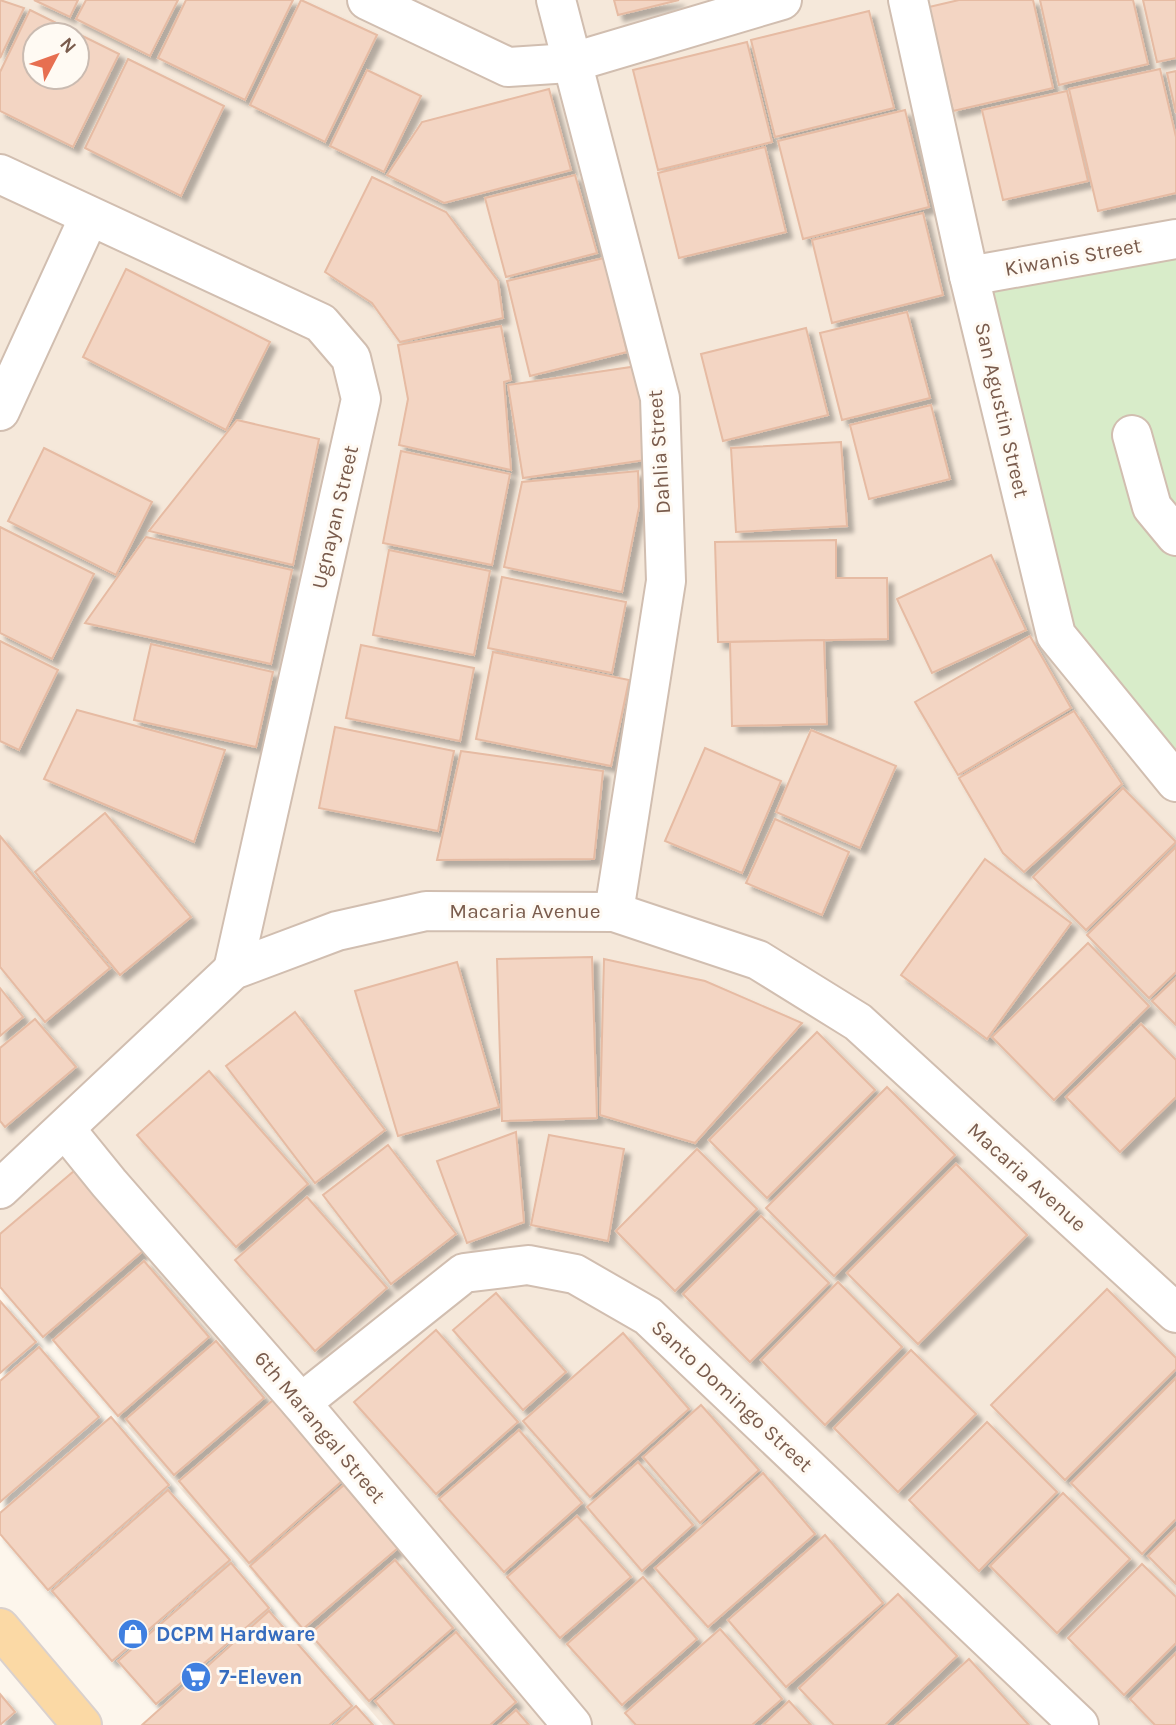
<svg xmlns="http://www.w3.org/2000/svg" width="1176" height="1725" font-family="Karla,sans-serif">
  <defs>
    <filter id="shadow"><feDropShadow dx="6" dy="6" stdDeviation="2" flood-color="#0004"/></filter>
  </defs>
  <rect width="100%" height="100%" fill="#fdf6ec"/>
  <path fill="#f5e8da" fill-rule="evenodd" d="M 0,0 L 1176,0 L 1176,1725 L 383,1725 L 0,1278 ZM 35,35 L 77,35 L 77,77 L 35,77 Z"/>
  <polygon fill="#d8ecc9" points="1176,239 1176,782 1056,635 969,276"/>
  <g fill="#f3d5c3" stroke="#e6bba3" stroke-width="2" fill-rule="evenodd" filter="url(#shadow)">
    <polygon points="0,0 24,8 0,58"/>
    <polygon points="34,0 78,0 70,17"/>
    <polygon points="86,0 178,0 150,56 76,19"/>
    <polygon points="186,0 293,0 245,100 158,58"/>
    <polygon points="301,0 377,35 325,142 250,105"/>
    <polygon points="614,0 679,0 618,15"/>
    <polygon points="959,0 1033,0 1053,88 953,111 929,7"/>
    <polygon points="1040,0 1133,0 1148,64 1059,85"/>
    <polygon points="1143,0 1176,0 1176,58 1157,62"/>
    <path d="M 30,10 L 119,54 L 73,147 L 0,111 L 0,72 ZM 35,35 L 77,35 L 77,77 L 35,77 Z"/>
    <polygon points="869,11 894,108 775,137 751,40"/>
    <polygon points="747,42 772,142 658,170 633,70"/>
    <polygon points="128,59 224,106 181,196 85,148"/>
    <polygon points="1160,69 1176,137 1176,193 1098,211 1069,89"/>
    <polygon points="367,70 421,96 384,172 330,146"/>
    <polygon points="1176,71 1176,113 1167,73"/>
    <polygon points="549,89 571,170 444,203 387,175 422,122"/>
    <polygon points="1067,91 1088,181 1003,200 982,110"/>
    <polygon points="905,110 929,207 803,239 778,141"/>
    <polygon points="765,147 786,232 679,258 658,173"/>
    <polygon points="575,175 597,253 506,277 485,198"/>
    <polygon points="372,177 446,212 498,281 503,318 400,342 372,303 325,272"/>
    <polygon points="923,213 943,295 832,323 812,240"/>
    <polygon points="604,258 627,352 530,376 507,281"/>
    <polygon points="126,269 270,342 226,430 83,357"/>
    <polygon points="907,312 930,398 842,420 820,333"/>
    <polygon points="501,326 511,380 504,382 511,470 399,445 408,399 398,345"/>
    <polygon points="806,328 828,415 723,441 701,354"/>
    <polygon points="638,366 652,459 523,478 508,385"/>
    <polygon points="931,405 950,479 869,499 850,425"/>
    <polygon points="237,420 319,439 293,565 149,531"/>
    <polygon points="841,442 847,526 736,532 731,448"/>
    <polygon points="44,448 152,502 116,575 8,521"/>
    <polygon points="401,451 510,474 492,565 383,543"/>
    <polygon points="638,471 639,507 622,592 504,567 522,482"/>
    <polygon points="0,527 94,574 52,659 0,633"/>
    <polygon points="146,537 292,570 271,664 85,623"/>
    <polygon points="836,540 836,578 887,578 888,639 718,642 715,542"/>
    <polygon points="389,550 490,571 474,655 373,635"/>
    <polygon points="991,555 1026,630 932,673 897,599"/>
    <polygon points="502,577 626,602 612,673 488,648"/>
    <polygon points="1030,636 1071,708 958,775 915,702"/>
    <polygon points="824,640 827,724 732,726 730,642"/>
    <polygon points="0,641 58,670 19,750 0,741"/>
    <polygon points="151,644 273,672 256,747 134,720"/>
    <polygon points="361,645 474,668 460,741 346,718"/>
    <polygon points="493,652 629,680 611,766 476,739"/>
    <polygon points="77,710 225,750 194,842 44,779"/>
    <polygon points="1074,711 1122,784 1024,872 1003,853 959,778"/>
    <polygon points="335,727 454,751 438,831 319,808"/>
    <polygon points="811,730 896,766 860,848 776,812"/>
    <polygon points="705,748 781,781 742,873 665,841"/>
    <polygon points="461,751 603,771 594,859 437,860"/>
    <polygon points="1123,788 1176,842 1086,930 1033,877"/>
    <polygon points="105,813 191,917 120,975 35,872"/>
    <polygon points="775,819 849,852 822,915 746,883"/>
    <polygon points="0,836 110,968 45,1022 0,967"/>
    <polygon points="1176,847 1176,972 1149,998 1087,935"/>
    <polygon points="985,859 1071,923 987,1039 901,975"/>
    <polygon points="1088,943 1149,1006 1054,1100 992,1037"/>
    <polygon points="592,957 597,1118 502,1121 497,959"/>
    <polygon points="604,959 705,981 802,1023 695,1143 600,1115"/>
    <polygon points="457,962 499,1107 398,1136 355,991"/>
    <polygon points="1176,978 1176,1025 1152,1001"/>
    <polygon points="0,988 23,1017 0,1036"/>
    <polygon points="295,1012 385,1130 315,1183 226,1066"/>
    <polygon points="35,1019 76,1067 5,1127 0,1121 0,1048"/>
    <polygon points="1141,1024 1176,1060 1176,1097 1120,1152 1066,1097"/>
    <polygon points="817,1032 875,1090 767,1198 709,1140"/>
    <polygon points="209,1071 308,1184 236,1247 137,1135"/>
    <polygon points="887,1087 955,1155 834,1276 766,1208"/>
    <polygon points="516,1132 524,1222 467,1243 437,1161"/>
    <polygon points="549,1135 624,1149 608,1241 531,1225"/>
    <polygon points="388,1145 456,1234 391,1284 323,1195"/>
    <polygon points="697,1149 757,1209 675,1291 616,1231"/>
    <polygon points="956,1164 1027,1235 918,1344 847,1273"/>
    <polygon points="74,1171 143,1251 43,1337 0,1287 0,1234"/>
    <polygon points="307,1197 387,1288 315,1351 235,1260"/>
    <polygon points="761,1216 829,1283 750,1362 683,1294"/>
    <polygon points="144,1261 209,1337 118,1416 53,1340"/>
    <polygon points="838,1282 902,1347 825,1425 761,1360"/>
    <polygon points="1107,1289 1176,1358 1176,1369 1065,1480 991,1405"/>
    <polygon points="496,1293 566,1372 523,1410 453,1330"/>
    <polygon points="0,1301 36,1342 0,1373"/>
    <polygon points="436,1330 518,1422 436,1494 354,1402"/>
    <polygon points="623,1333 689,1409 590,1497 523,1421"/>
    <polygon points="216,1341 264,1398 174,1475 126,1419"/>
    <polygon points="39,1347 99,1417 0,1502 0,1381"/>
    <polygon points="911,1350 976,1414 898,1492 834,1428"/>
    <polygon points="1176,1378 1176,1519 1142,1554 1071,1483"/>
    <polygon points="273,1400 342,1481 249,1563 179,1481"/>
    <polygon points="701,1405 759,1470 700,1523 643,1457"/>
    <polygon points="111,1417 169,1485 48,1590 0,1534 0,1513"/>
    <polygon points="987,1422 1057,1492 979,1571 909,1500"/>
    <polygon points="519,1430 582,1503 504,1572 439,1499"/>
    <polygon points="638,1462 693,1525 642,1571 587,1507"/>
    <polygon points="763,1473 815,1534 708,1627 655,1568"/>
    <polygon points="344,1485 398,1548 303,1629 250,1566"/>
    <polygon points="168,1490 230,1560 112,1661 52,1591"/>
    <polygon points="1063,1493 1130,1559 1057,1633 990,1566"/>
    <polygon points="577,1516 631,1577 560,1638 507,1577"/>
    <polygon points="1176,1528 1176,1584 1148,1556"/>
    <polygon points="825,1535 883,1603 786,1687 728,1620"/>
    <polygon points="395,1560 453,1628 369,1701 310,1634"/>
    <polygon points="231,1563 269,1608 156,1704 118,1661"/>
    <polygon points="1142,1564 1176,1597 1176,1643 1124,1695 1068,1638"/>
    <polygon points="643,1577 697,1639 622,1705 567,1644"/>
    <polygon points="898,1594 957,1656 885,1725 834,1725 799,1688"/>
    <polygon points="269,1611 352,1706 329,1725 142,1725"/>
    <polygon points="720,1629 782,1699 752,1725 636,1725 625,1713"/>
    <polygon points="456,1632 516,1702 490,1725 395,1725 375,1701"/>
    <polygon points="1176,1653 1176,1725 1155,1725 1130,1699"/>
    <polygon points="969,1659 1029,1725 896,1725"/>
    <polygon points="0,1694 15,1712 0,1725"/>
    <polygon points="789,1701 811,1725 763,1725"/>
    <polygon points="356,1706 373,1725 335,1725"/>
    <polygon points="516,1710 529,1725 499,1725"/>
  </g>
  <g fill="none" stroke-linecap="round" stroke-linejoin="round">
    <g stroke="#d1beb0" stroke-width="42">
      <g id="minor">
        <polyline points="367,0 508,67 570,63 782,0"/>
        <polyline points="556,0 660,398 666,581 614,912"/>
        <polyline points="908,0 969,276 1056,635 1176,782"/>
        <polyline points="0,174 321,323 351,358 361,399 233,970"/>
        <polyline points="969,276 1176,239"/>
        <polyline points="0,411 89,217"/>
        <polyline points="1132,435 1152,507 1176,536"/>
        <polyline points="66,1130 109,1183 301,1403 572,1725"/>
        <polyline points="0,1189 233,970 337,931 426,911 614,912 758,960 858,1022 1176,1313"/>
        <polyline points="301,1403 464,1273 528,1265 575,1274 648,1316 1079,1725"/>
      </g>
    </g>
    <g stroke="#dad1cd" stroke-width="42">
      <polyline id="major" points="0,1628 82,1725"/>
    </g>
    <use href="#minor" stroke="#fff" stroke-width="38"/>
    <use href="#major" stroke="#fbd9a5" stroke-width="38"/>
  </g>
  <defs>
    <g id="shop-disc" transform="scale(1.575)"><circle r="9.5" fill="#3f7fe0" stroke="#fffaf3"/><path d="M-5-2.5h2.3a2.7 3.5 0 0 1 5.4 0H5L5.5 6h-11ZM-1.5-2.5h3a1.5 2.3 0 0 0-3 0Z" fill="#fff"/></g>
    <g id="supermarket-disc" transform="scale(1.575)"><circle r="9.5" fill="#3f7fe0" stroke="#fffaf3"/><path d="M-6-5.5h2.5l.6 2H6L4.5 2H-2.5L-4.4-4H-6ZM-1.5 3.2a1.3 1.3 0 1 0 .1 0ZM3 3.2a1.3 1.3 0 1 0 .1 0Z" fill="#fff"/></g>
  </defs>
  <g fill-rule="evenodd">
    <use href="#shop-disc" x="133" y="1634"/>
    <use href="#supermarket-disc" x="196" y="1677"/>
  </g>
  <g text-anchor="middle" stroke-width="6" stroke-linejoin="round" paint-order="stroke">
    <g font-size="21" fill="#7a5c4d" stroke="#fffaf3">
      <text transform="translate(1073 257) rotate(-10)" y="7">Kiwanis Street</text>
      <text transform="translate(1002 410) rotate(77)" y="7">San Agustin Street</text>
      <text transform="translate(659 452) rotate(-94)" y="7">Dahlia Street</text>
      <text transform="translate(335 517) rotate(-77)" y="7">Ugnayan Street</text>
      <text x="525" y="918">Macaria Avenue</text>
      <text transform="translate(1027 1177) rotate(42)" y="7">Macaria Avenue</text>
      <text transform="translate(732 1396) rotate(43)" y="7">Santo Domingo Street</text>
      <text transform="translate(320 1427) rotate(50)" y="7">6th Marangal Street</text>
    </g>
    <g font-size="21" font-weight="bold" fill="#366cbe" stroke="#fffaf3" text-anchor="start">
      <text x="156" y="1641">DCPM Hardware</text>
      <text x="219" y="1684">7-Eleven</text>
    </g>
  </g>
  <g transform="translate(56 56) rotate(49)"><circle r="33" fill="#fffaf3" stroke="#cabbb1" stroke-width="2"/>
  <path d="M0-5L12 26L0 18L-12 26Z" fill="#e76f51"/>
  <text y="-10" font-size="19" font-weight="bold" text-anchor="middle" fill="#7a5c4d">N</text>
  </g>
</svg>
